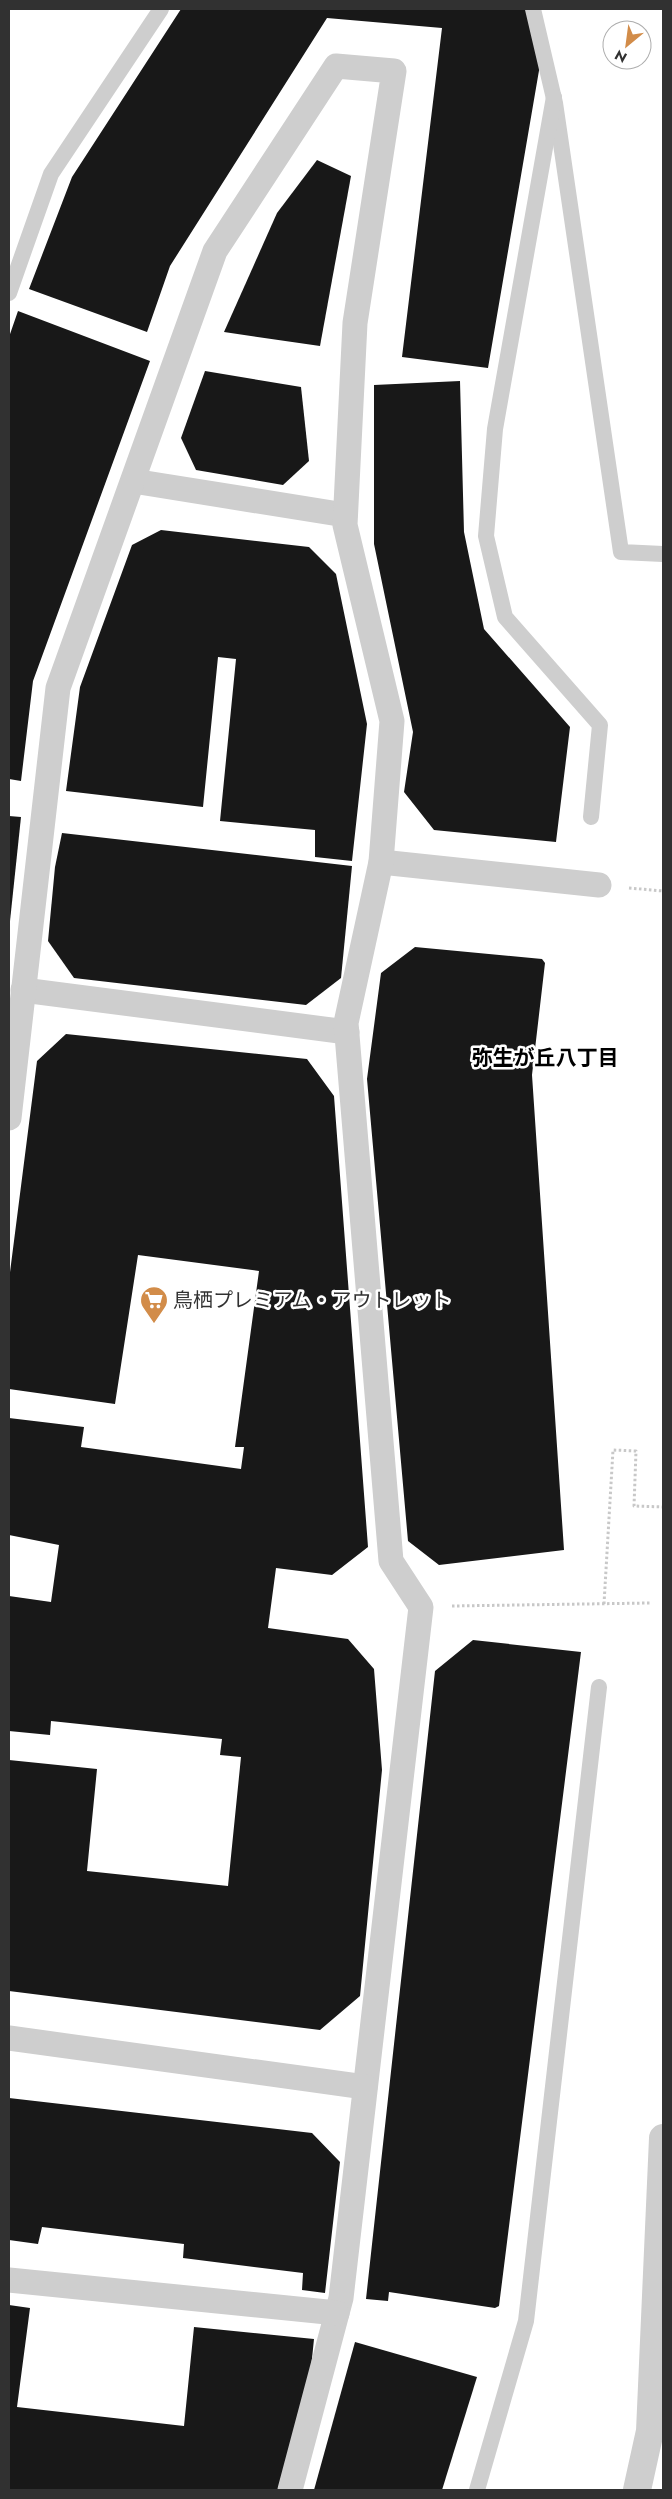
<svg xmlns="http://www.w3.org/2000/svg" width="672" height="2499" font-family="Jost,'Noto Sans JP',sans-serif">
  <rect width="100%" height="100%" fill="#fff"/>
  <g fill="#181818">
    <polygon points="181,9 526,9 542,53 488,368 402,357 442,28 327,18 170,266 147,332 29,289 72,177"/>
    <polygon points="317,160 351,176 320,346 224,332 277,213"/>
    <polygon points="18,311 150,361 33,681 21,781 9,779 9,337"/>
    <polygon points="205,371 301,387 309,461 283,485 196,470 181,438"/>
    <polygon points="460,381 464,532 484,629 570,727 556,842 434,830 404,792 413,732 374,544 374,385"/>
    <polygon points="161,530 309,547 336,574 367,724 352,861 315,857 315,830 220,821 236,659 218,657 203,807 66,791 80,687 132,545"/>
    <polygon points="9,816 21,817 10,921 9,921"/>
    <polygon points="62,833 352,866 341,978 306,1005 74,978 48,941 55,867"/>
    <polygon points="415,947 542,959 545,963 532,1075 564,1550 439,1565 408,1541 367,1079 381,973"/>
    <polygon points="66,1034 307,1059 334,1096 368,1547 332,1575 276,1568 268,1628 348,1639 374,1669 382,1770 360,1996 320,2030 9,1991 9,1760 97,1769 87,1871 228,1886 241,1757 220,1755 222,1739 51,1721 50,1735 9,1731 9,1596 51,1602 59,1545 9,1535 9,1418 84,1427 81,1447 241,1469 244,1447 235,1447 259,1271 138,1255 115,1404 9,1389 9,1280 37,1061"/>
    <polygon points="473,1640 581,1652 499,2306 495,2308 389,2292 388,2301 366,2299 435,1671"/>
    <polygon points="9,2098 312,2133 340,2162 325,2293 302,2290 303,2273 183,2258 184,2244 42,2227 38,2244 9,2240"/>
    <polygon points="9,2305 30,2308 17,2407 184,2426 194,2327 314,2339 308,2398 279,2490 9,2490"/>
    <polygon points="355,2342 477,2377 442,2490 314,2490"/>
  </g>
  <g fill="none" stroke-linecap="round" stroke-linejoin="round">
    <g stroke="#c8c8c8" stroke-width="3" stroke-dasharray="2.5 2.5" stroke-linecap="butt">
      <polyline points="629,888 663,891"/>
      <polyline points="604,1604 613,1450 636,1451 634,1506 663,1507"/>
      <polyline points="452,1606 650,1603"/>
    </g>
    <g stroke="#cecece" stroke-width="16">
      <polyline points="533,9 555,103 621,552 663,554"/>
      <polyline points="554,97 495,429 486,536 505,617 600,725 591,817"/>
      <polyline points="9,293 51,174 161,9"/>
      <polyline points="477,2490 526,2321 599,1687"/>
    </g>
    <g stroke="#cecece" stroke-width="25">
      <polyline points="133,481 345,515"/>
      <polyline points="381,862 599,885"/>
      <polyline points="23,990 347,1032"/>
      <polyline points="9,1118 58,688 215,251 336,66 394,71 355,323 345,525 392,721 381,862 346,1023 391,1561 421,1607 341,2298 290,2490"/>
      <polyline points="9,2038 365,2087"/>
      <polyline points="9,2280 337,2313"/>
    </g>
    <polyline stroke="#cecece" stroke-width="28" points="637,2490 650,2431 663,2138"/>
  </g>
  <defs>
    <g id="supermarket-pin" transform="scale(1.4375)"><path d="M0 17L-7.5 6A9.5 9.5 0 1 1 7.5 6Z" fill="#d28c49" stroke="#fff"/><path d="M-6-5.5h2.5l.6 2H6L4.5 2H-2.5L-4.4-4H-6ZM-1.5 3.2a1.3 1.3 0 1 0 .1 0ZM3 3.2a1.3 1.3 0 1 0 .1 0Z" fill="#fff"/></g>
  </defs>
  <g fill-rule="evenodd">
    <use href="#supermarket-pin" x="154" y="1300"/>
  </g>
  <g text-anchor="middle" stroke-width="5" stroke-linejoin="round" paint-order="stroke">
    <g font-size="20" fill="#313131" stroke="#fff" text-anchor="start">
      <text x="173" y="1307">鳥栖プレミアム・アウトレット</text>
    </g>
    <g font-size="21" font-weight="bold" fill="#000" stroke="#fff">
      <text x="545" y="1065">弥生が丘八丁目</text>
    </g>
  </g>
  <rect width="672" height="2499" fill="none" stroke="#313131" stroke-width="20"/>
  <g transform="translate(627 45) rotate(209)"><circle r="24" fill="#ffffff" stroke="#adadad"/>
  <path d="M0-4L9 19L0 12L-9 19Z" fill="#d28c49"/>
  <text y="-8" font-size="14" font-weight="bold" text-anchor="middle" fill="#313131">N</text>
  </g>
</svg>
